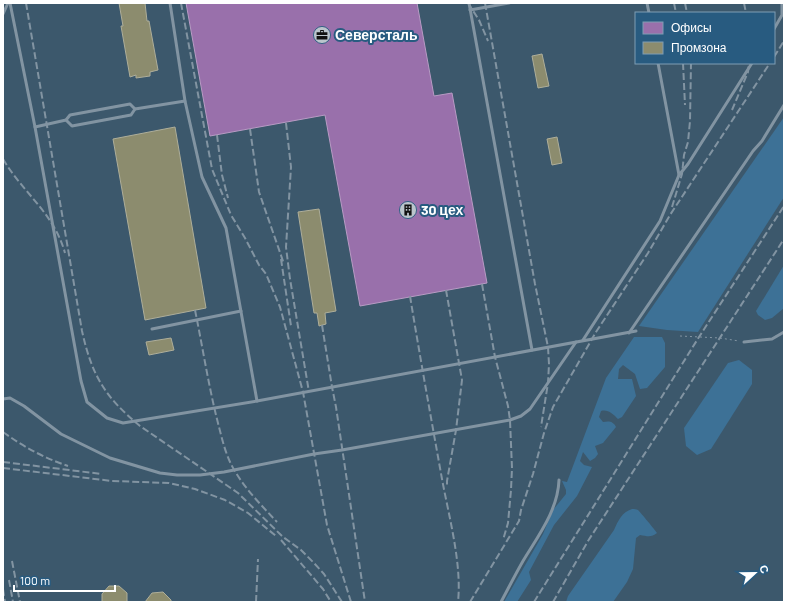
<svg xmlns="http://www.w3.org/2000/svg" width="787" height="605" font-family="Barlow,sans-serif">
  <rect width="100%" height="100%" fill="#3c586c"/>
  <g fill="#3d7196">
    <polygon points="784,117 784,197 698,332 667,330 639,326"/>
    <polygon points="784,265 784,308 772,318 765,320 758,315 756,311"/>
    <path d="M 634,337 L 662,337 L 665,343 L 665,367 L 647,388 L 640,389 L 635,374 L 623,365 L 619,369 L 618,379 L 632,379 L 636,396 L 622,417 L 618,419 C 613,414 608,409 601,411 L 599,417 L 603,422 C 609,421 613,421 616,427 L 603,443 L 595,446 L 598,454 L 595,458 L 590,461 L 583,452 L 580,461 L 584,465 L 592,467 L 577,496 L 554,525 L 529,572 L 531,580 L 517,602 L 504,602 L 543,534 L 553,510 L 566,494 L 566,490 L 562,481 L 567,482 L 606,378 Z"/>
    <polygon points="739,360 752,370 752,384 711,449 697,455 686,446 684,428 728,363"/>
    <path d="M 632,509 C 635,509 636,509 638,510 C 641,513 655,530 657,533 C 651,538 647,536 640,535 L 636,538 L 633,569 L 627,582 L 613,602 L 566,602 L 568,596 L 614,530 C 618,521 622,512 632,509 Z"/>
  </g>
  <polygon fill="#9970ab" stroke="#b89bc4" points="186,3 417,3 434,96 452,93 487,283 360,306 325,115 210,136"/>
  <g fill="#8c8c6e" stroke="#aeae9a">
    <polygon points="119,3 145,3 147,21 149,21 158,70 150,72 150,76 136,78 136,75 130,77 121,26 123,26"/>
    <polygon points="542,54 549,86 538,88 532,56"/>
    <polygon points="175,127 206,308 145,320 113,139"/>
    <polygon points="557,137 562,163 552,165 547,139"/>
    <polygon points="319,209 336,311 325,313 326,324 319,326 317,313 314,313 298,212"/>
    <polygon points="171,338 174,350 149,355 146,342"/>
    <polygon points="109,586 119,586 127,593 127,602 102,602 102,594"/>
    <polygon points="163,592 171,600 171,602 145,602 152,593"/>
  </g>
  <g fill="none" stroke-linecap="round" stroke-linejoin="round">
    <polyline stroke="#8294a2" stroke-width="1" stroke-dasharray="2 3" stroke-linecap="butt" points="680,336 720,338 739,341"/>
    <g stroke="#8294a2" stroke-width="3">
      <polyline points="10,3 35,127 81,381 87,402 107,418 123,423 257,401 636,331"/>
      <polyline points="170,3 185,101 202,177 226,228 257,401"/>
      <polyline points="469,3 532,350"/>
      <polyline points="647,3 649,13"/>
      <polyline points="470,10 509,3"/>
      <polyline points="3,14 8,3"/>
      <polyline points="774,29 782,15 782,3"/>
      <polyline points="66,120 72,126 131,115 135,109 185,101"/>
      <polyline points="35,127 66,120 70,115 130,104 135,109"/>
      <polyline points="679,175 688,164 752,63"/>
      <polyline points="152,329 241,311"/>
      <polyline points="629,333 753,151 762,141 784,105"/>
      <polyline points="583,340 660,221 679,175 658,63"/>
      <polyline points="744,342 772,339 784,332"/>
      <polyline points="3,399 10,398 24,406 61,434 110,458 160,473 177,475 200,475 224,472 314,454 342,450 510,420 521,416 530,409 576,342"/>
      <path d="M 501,602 C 508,589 515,575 523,561 C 538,536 558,510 559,480"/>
    </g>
    <g stroke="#8294a2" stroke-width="2" stroke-dasharray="7 3" stroke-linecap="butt">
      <path d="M 26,3 L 82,331 C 92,376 105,397 140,426 L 238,493 L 283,537 L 301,550 L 313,562 L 324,574 L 342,602"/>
      <polyline points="181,3 212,169 231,215 245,238 259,265 266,274 280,307 303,392 327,525 351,602"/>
      <polyline points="468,3 479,20 488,41"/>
      <polyline points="485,3 535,284 548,347 549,364 548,383 541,427"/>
      <polyline points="674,3 676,13"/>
      <polyline points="685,3 687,13"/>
      <polyline points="744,3 746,13"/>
      <polyline points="774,57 784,41"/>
      <polyline points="683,63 685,105"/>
      <polyline points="732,110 748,72 749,63"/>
      <polyline points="286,123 291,167 286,247 290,279 309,392"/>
      <polyline points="250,129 259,192 284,264"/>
      <polyline points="217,135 222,175 228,198"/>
      <path d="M 3,159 C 23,193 54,213 65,253"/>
      <polyline points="672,207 682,174 684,155 688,142 690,121 691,63"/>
      <polyline points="281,259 291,326"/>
      <polyline points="482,284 495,357 508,406 510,420 512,468 511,490 508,523 503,540"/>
      <polyline points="446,290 462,380 456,430 447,481 447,486"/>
      <path d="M 410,296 C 420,357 431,418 442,479 C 449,517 462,564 458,602"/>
      <path d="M 195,310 C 203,349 209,389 219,427 C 223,443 227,459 236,473 C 247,491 263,507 277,522"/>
      <polyline points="322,325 332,387 336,407 365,602"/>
      <path d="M 3,432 C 24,447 44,458 68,466"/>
      <polyline points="3,462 102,474"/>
      <polyline points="3,468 112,481 169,483 195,489 225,500 248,513 276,536"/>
      <polyline points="281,540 323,589 331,602"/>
      <polyline points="12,561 20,602"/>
      <polyline points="9,580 13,602"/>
      <polyline points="3,589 5,602"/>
      <polyline points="256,602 258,559"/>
      <polyline points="470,602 519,521 521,510 533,474 544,433 553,407 596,332 648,253 670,215 770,63"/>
      <polyline points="534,602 699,337 784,206"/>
      <polyline points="553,602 588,541 784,239"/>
    </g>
  </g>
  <defs>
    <g id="office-disc" transform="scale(0.9)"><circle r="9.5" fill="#bbc5cc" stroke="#285b80"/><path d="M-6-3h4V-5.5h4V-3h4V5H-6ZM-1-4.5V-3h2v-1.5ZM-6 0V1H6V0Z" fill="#111"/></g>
    <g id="building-disc" transform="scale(0.9)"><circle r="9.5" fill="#bbc5cc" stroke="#285b80"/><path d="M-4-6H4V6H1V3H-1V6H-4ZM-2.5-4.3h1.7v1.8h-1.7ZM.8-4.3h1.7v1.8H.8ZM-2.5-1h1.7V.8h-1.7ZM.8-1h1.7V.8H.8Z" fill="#111"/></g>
  </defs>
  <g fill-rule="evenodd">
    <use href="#office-disc" x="322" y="35"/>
    <use href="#building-disc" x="408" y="210"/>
  </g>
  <g text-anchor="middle" stroke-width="4" stroke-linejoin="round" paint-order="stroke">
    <g font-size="14" font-weight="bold" fill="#fff" stroke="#285b80" text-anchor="start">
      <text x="335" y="40">Северсталь</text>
      <text x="421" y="215">30 цех</text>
    </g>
  </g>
  <rect width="787" height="605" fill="none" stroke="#ffffff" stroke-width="8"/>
  <rect x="635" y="12" width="140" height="52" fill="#285b80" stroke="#7e9db3"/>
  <rect x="643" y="22" width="20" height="12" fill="#9970ab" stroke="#7e9db3"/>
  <text x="671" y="32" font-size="12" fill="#ffffff">Офисы</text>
  <rect x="643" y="42" width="20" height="12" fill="#8c8c6e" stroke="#7e9db3"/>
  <text x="671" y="52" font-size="12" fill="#ffffff">Промзона</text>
  <g transform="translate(755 573) rotate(68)" stroke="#285b80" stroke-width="3" paint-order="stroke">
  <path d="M0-3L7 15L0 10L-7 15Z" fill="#ffffff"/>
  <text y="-6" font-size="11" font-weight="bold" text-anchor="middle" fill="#ffffff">С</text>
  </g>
  <path d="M14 585v6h101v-6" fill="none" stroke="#ffffff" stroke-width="2"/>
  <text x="20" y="585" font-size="12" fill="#ffffff" stroke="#285b80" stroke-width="3" paint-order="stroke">100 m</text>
</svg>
